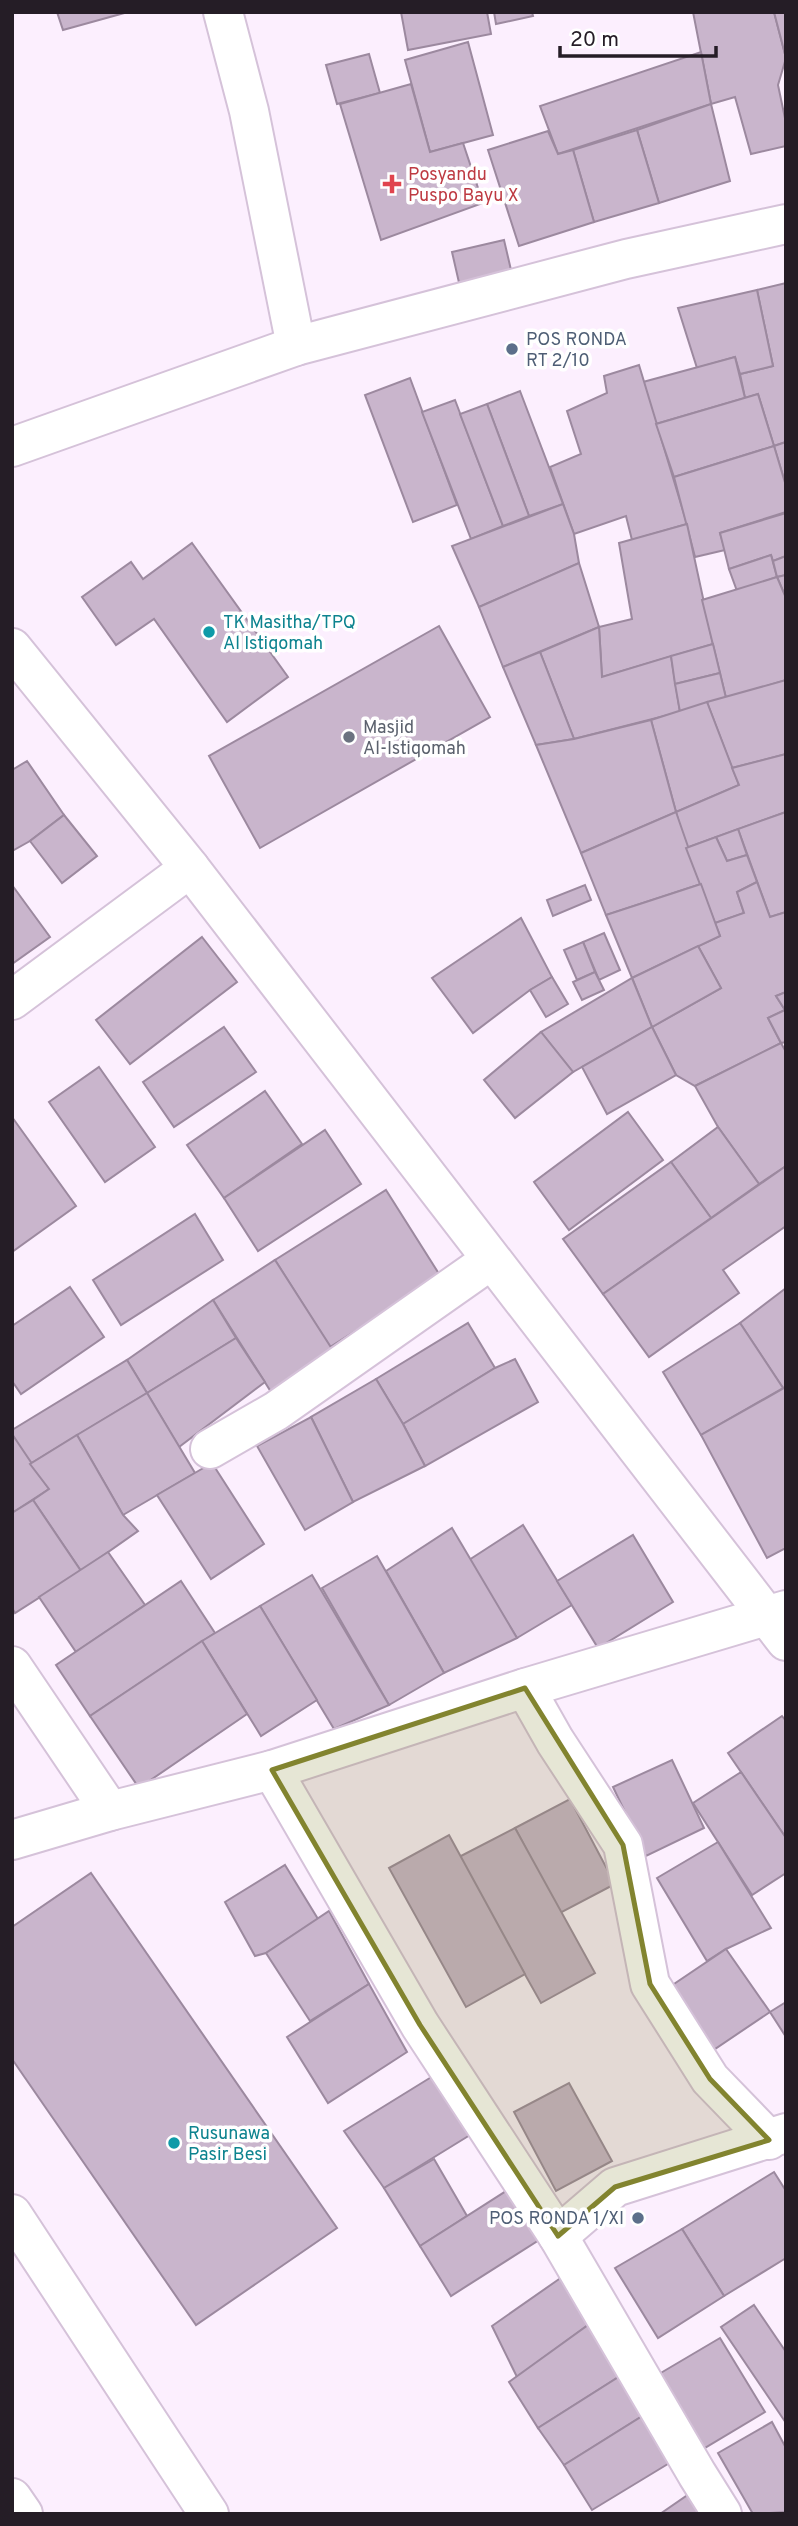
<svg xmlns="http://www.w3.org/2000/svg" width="798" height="2526" font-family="Overpass,sans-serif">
  <rect width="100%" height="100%" fill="#fceffe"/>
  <g fill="#c9b5cc" stroke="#9c899f" stroke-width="2">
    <polygon points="57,12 128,12 63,30"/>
    <polygon points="401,12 487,12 491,34 408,50"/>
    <polygon points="494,12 532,12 533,16 496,24"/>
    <polygon points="693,12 774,12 786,58 778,85 786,123 786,146 751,154 735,97 711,104"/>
    <polygon points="774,12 786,12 786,58"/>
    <polygon points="468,42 493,135 430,152 405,60"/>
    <polygon points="701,52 711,104 558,154 540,106"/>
    <polygon points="369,54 380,93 337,104 326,65"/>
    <polygon points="411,84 430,152 463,143 483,203 381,240 340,104"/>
    <polygon points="711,104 730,181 659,203 637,130"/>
    <polygon points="637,130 659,203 594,222 573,150"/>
    <polygon points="548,131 558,154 573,150 594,222 519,246 488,150"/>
    <polygon points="504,240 515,287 463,300 452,252"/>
    <polygon points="786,283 786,442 774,446 758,394 745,398 740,374 773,366 757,290"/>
    <polygon points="757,290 773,366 740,374 735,357 697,368 678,308"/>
    <polygon points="735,357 745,398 656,424 643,382"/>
    <polygon points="639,365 687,524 632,540 626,516 574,534 550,467 581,454 567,411 607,393 604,376"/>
    <polygon points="410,378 457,505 413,522 365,395"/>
    <polygon points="520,391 563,504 529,516 487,404"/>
    <polygon points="758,394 774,446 674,477 656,424"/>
    <polygon points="455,400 503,526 471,539 422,412"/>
    <polygon points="487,404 529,516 503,526 460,414"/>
    <polygon points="786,442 786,486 774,446"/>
    <polygon points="774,446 786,486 786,512 720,533 725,550 695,557 674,477"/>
    <polygon points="563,504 574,534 579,563 479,607 452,546"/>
    <polygon points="786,513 786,556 773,561 771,555 729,569 720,533"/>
    <polygon points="687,524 713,644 602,677 599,627 632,619 619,543"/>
    <polygon points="192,543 288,677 227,722 154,619 116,645 82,597 131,562 143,579"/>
    <polygon points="771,555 777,577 737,591 729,569"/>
    <polygon points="786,556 786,575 777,577 773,561"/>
    <polygon points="579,563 599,627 503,667 479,607"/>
    <polygon points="786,575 786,598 777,577"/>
    <polygon points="777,577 786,598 786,680 726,698 702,600"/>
    <polygon points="439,626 490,717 260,848 209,756"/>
    <polygon points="599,627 602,677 671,656 680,712 574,739 540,652"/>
    <polygon points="713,644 720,673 675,684 671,656"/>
    <polygon points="540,652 574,739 536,745 503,667"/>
    <polygon points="720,673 726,698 680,712 675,684"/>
    <polygon points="786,680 786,754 732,768 707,702"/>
    <polygon points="707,702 739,785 676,812 651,720"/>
    <polygon points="651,720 676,812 581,853 536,745 574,739"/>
    <polygon points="786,754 786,812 686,848 676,812 739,785 732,768"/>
    <polygon points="27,761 64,815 30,841 12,851 12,770"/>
    <polygon points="676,812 701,884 606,915 581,853"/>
    <polygon points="786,812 786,912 770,917 738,829"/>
    <polygon points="64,815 97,856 62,883 30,841"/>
    <polygon points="738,829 747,855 727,861 716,837"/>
    <polygon points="716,837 727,861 747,855 757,882 737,892 744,913 715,923 686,848"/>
    <polygon points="757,882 770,917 786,912 786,992 776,996 785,1010 768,1018 781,1043 695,1086 676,1075 652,1027 721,988 698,946 720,936 715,923 744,913 737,892"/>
    <polygon points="701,884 720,936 632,978 606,915"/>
    <polygon points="12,885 50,937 12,964"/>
    <polygon points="585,885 591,900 553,916 547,900"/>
    <polygon points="521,918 552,977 530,990 473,1033 432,978"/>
    <polygon points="604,933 620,970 599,980 583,942"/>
    <polygon points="202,937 237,982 130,1064 96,1020"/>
    <polygon points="583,942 595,972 577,980 564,950"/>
    <polygon points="698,946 721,988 652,1027 632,978"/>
    <polygon points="595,972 604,990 582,1000 573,982"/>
    <polygon points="552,977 568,1004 546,1017 530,990"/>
    <polygon points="632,978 652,1027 573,1072 541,1032"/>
    <polygon points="786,992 786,1042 781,1043 768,1018 785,1010 776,996"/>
    <polygon points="224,1027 256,1072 174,1127 143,1082"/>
    <polygon points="652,1027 676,1075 607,1114 582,1067"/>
    <polygon points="541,1032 573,1072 515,1118 484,1080"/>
    <polygon points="781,1043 786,1052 786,1166 759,1184 718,1127 695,1086"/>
    <polygon points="99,1067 155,1147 105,1182 49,1102"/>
    <polygon points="265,1091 302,1144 224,1198 187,1145"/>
    <polygon points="628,1112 663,1160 569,1230 534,1182"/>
    <polygon points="12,1117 76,1206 12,1252"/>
    <polygon points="718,1127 759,1184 711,1218 671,1162"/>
    <polygon points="325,1130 361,1184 258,1251 224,1198"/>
    <polygon points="671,1162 711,1218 603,1294 563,1239"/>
    <polygon points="786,1166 786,1226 723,1270 739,1293 649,1357 603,1294"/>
    <polygon points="386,1190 441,1277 330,1347 275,1260"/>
    <polygon points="195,1214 223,1260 121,1325 93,1280"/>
    <polygon points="275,1260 341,1363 278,1403 213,1300"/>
    <polygon points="70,1287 104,1337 21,1394 12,1381 12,1326"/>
    <polygon points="786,1288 786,1387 783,1388 740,1323"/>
    <polygon points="213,1300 236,1338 147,1393 127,1360"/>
    <polygon points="468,1323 495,1368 403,1424 376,1379"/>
    <polygon points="740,1323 783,1388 701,1435 663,1372"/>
    <polygon points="236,1338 265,1382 179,1447 147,1393"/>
    <polygon points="515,1359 538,1402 425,1466 403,1424 495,1368"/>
    <polygon points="127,1360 147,1393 30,1464 12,1434 12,1430"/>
    <polygon points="376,1379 403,1424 425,1466 353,1502 311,1417"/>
    <polygon points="786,1387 786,1548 767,1558 701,1435"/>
    <polygon points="147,1393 195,1473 123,1515 77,1435"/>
    <polygon points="311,1417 353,1502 305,1530 257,1446"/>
    <polygon points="12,1434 49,1489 12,1513"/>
    <polygon points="77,1435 123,1515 138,1531 81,1571 33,1500 49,1489 30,1464"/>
    <polygon points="212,1463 264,1544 211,1579 157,1495"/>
    <polygon points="33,1500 81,1571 15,1613 12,1608 12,1513"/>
    <polygon points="523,1525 572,1605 517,1638 469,1560"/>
    <polygon points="452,1528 517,1638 444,1673 386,1571"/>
    <polygon points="633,1535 673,1602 598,1648 557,1581"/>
    <polygon points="108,1552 145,1605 76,1652 39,1597"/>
    <polygon points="377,1556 444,1673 389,1705 322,1588"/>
    <polygon points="312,1575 389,1705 334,1729 260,1606"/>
    <polygon points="181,1581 215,1633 90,1716 56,1665"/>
    <polygon points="260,1606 317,1700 261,1736 202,1641"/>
    <polygon points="202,1641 247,1714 139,1788 90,1716"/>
    <polygon points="782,1716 786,1721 786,1838 728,1753"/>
    <polygon points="672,1760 704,1828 646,1856 613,1787"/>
    <polygon points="741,1772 786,1838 786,1873 752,1895 693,1803"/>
    <polygon points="570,1799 615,1884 560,1913 515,1828"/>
    <polygon points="515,1828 595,1973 541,2003 459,1857"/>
    <polygon points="449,1835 525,1974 466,2007 389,1868"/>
    <polygon points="718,1842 771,1928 726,1949 707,1961 657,1878"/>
    <polygon points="285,1865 318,1919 266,1953 255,1956 225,1902"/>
    <polygon points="91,1873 337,2228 196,2325 12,2059 12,1927"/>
    <polygon points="329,1911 369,1984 310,2021 266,1953"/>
    <polygon points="726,1949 770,2012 712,2051 671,1986"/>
    <polygon points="369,1984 407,2052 328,2103 287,2037"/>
    <polygon points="786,2002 786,2037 770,2012"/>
    <polygon points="433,2076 470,2135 384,2188 344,2131"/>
    <polygon points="569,2083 612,2161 556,2191 514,2112"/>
    <polygon points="434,2159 467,2216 420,2246 384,2188"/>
    <polygon points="774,2172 786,2191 786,2258 724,2296 682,2229"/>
    <polygon points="514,2186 547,2235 451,2296 420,2246"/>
    <polygon points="682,2229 724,2296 658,2338 615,2268"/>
    <polygon points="562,2277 595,2320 517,2377 492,2326"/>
    <polygon points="754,2305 786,2352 786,2423 721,2327"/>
    <polygon points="595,2320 628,2371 538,2428 509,2382"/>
    <polygon points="720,2338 765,2412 703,2449 659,2374"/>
    <polygon points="628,2371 652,2410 564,2465 538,2428"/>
    <polygon points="652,2410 681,2456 592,2510 564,2465"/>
    <polygon points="772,2422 786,2448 786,2512 753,2514 718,2453"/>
    <polygon points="692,2492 706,2514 660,2514"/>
  </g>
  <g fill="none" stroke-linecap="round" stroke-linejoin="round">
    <g stroke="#d5c2d9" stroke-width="42">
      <g id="minor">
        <polyline points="223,12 249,111 296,346"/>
        <polyline points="12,447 296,346 626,259 786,224"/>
        <polyline points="12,648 190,868 786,1641"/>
        <polyline points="12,1000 190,868"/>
        <polyline points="210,1449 276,1411 491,1260"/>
        <polyline points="12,1666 110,1811"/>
        <polyline points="525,1688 555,1741 623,1845 650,1984 710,2079 769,2140"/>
        <polyline points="272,1770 420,2025 558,2236 697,2474 722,2514"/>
        <polyline points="12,1840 110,1811 272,1770 525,1688 786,1610"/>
        <polyline points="12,2214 209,2514"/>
        <polyline points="558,2236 615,2187 786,2133"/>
      </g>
    </g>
    <g stroke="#d5c2d9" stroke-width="42">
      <polyline id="highway" points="12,2498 23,2514"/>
    </g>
    <use href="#minor" stroke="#fff" stroke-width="38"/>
    <use href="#highway" stroke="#fff" stroke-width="38"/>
  </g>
  <path fill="#82842f" fill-opacity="0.2" stroke="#82842f" stroke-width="5" stroke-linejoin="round" d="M 525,1688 L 623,1845 L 650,1984 L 710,2079 L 769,2140 L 615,2187 L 558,2236 L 420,2025 L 272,1770 Z"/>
  <path fill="#e0444e" stroke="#fff" stroke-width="2.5" d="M388.5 173.5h7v7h7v7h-7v7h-7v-7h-7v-7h7z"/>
  <g fill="#5c6f8a" stroke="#fff" stroke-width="2.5">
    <circle cx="512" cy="349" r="7"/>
    <circle cx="638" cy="2218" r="7"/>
  </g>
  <g fill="#0f9aa8" stroke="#fff" stroke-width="2.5">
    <circle cx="209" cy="632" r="7"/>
    <circle cx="174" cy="2143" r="7"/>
  </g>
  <circle fill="#6b7280" stroke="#fff" stroke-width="2.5" cx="349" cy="737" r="7"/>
  <g text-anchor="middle" stroke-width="7" stroke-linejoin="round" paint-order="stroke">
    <g font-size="18" fill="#be3a42" stroke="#fff" text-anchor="start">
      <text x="408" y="180">Posyandu<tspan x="408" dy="21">Puspo Bayu X</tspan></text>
    </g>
    <g font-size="18" fill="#4e5e75" stroke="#fff" text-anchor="start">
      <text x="526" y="345">POS RONDA<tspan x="526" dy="21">RT 2/10</tspan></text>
      <text x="624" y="2224" text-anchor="end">POS RONDA 1/XI</text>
    </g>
    <g font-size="18" fill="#0d838f" stroke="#fff" text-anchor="start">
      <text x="223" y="628">TK Masitha/TPQ<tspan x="223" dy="21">Al Istiqomah</tspan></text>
      <text x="188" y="2139">Rusunawa<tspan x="188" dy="21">Pasir Besi</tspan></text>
    </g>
    <g font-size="18" fill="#5b616d" stroke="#fff" text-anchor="start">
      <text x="363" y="733">Masjid<tspan x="363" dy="21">Al-Istiqomah</tspan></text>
    </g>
  </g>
  <rect width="798" height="2526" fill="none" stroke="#251d26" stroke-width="28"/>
  <path d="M560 46v10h156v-10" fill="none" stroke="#251d26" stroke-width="3.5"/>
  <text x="570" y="46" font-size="21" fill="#251d26" stroke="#ffffff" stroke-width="5" paint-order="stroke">20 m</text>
</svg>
